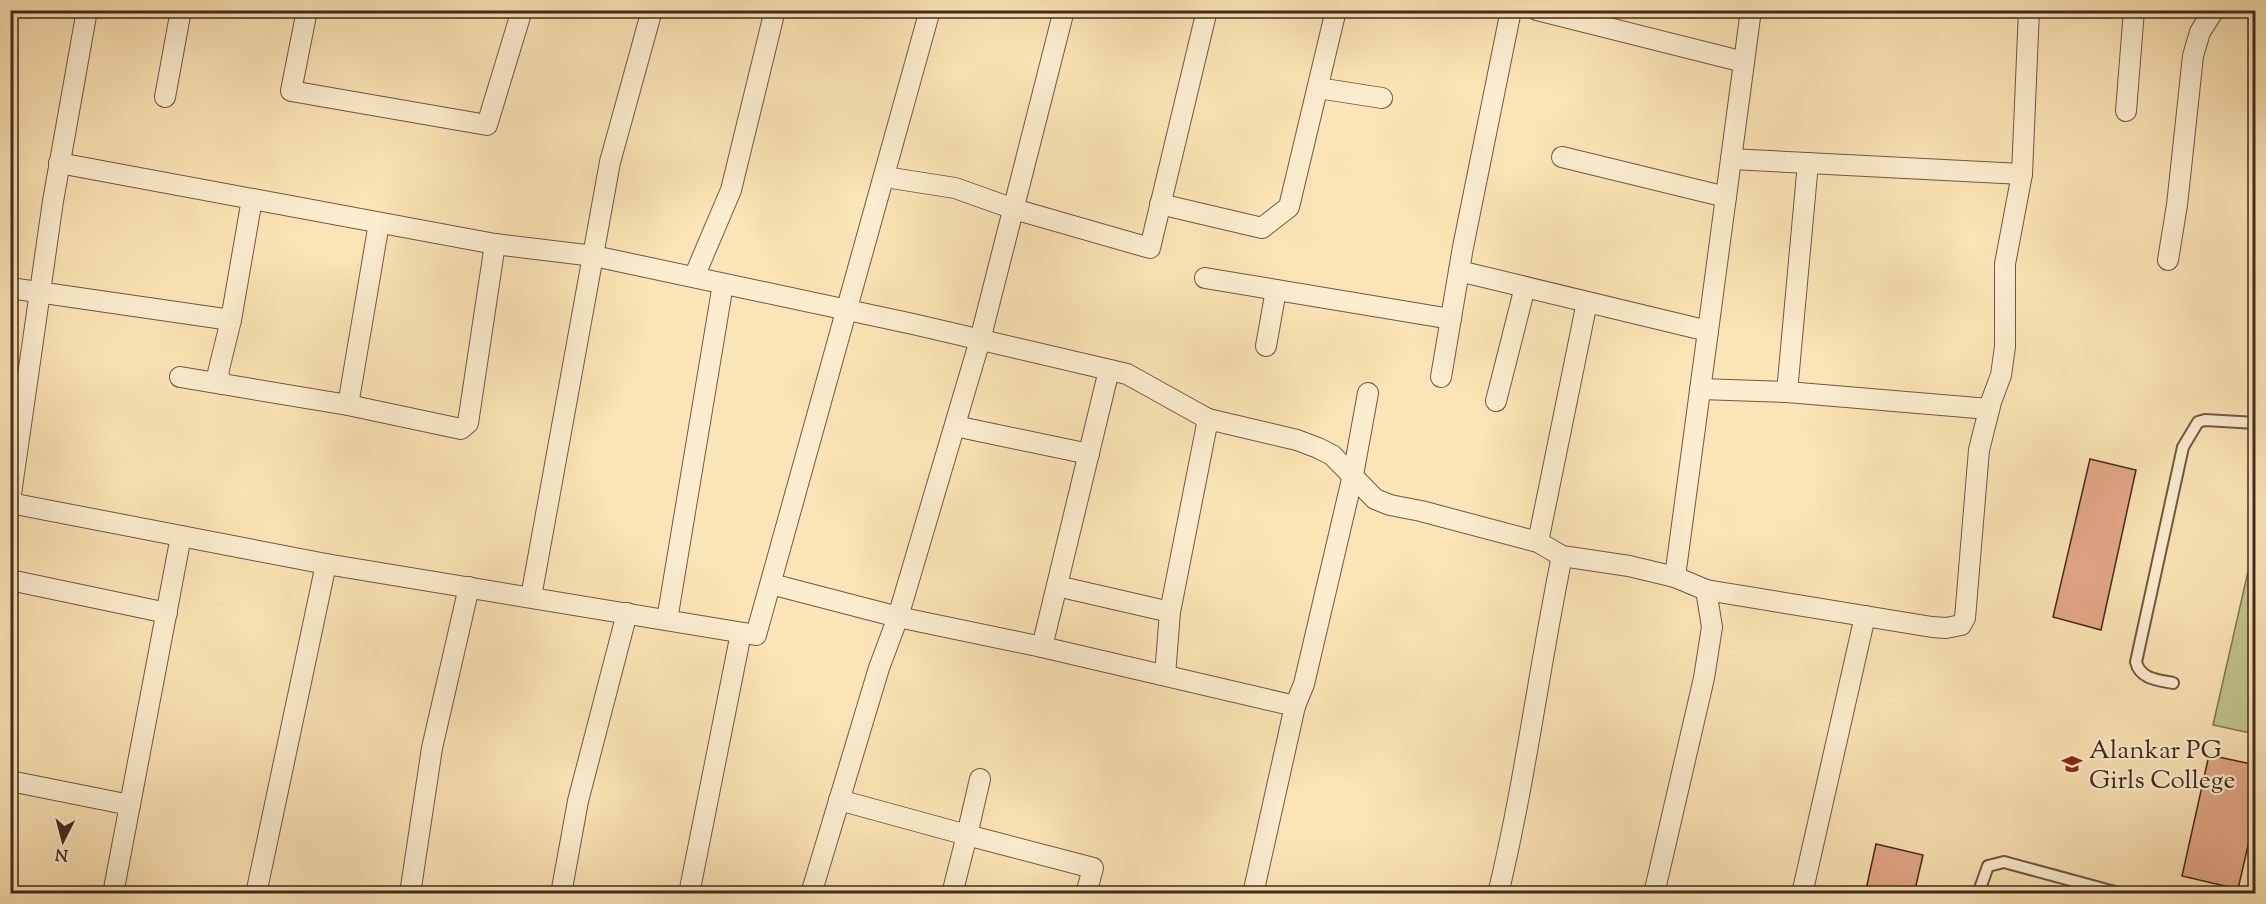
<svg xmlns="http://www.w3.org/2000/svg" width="2266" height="904" font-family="'Sorts Mill Goudy',serif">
  <rect width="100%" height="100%" fill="#fbe4b5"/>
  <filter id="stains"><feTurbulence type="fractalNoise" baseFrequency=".00333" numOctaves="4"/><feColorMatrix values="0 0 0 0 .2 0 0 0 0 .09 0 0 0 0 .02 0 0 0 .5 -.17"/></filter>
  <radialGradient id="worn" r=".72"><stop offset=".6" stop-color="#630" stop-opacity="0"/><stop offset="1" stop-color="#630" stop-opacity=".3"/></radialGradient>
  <polygon fill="#c1c38b" stroke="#827654" stroke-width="1.5" points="2255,541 2255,734 2213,725"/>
  <g fill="#e4a888" stroke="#422a1d" stroke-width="1.5">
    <polygon points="2090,459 2136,470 2101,630 2053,617"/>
    <polygon points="2209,755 2256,765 2256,811 2238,889 2182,876"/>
    <polygon points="1876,844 1923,855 1914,894 1865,894"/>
  </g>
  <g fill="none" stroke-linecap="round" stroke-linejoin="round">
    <g stroke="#705843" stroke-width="14">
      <g id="service">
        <path d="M 2173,683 C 2158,680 2140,679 2136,662 L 2183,447 L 2198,422 L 2205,420 L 2256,423"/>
        <polyline points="1978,894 1988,866 2004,862 2122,894"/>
      </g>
    </g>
    <g stroke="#705843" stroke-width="22">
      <g id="minor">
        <polyline points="307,10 291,91 487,125 522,10"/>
        <polyline points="1537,10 1744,62"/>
        <polyline points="1318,88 1382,98"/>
        <polyline points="165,97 181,10"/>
        <polyline points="2126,111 2134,10"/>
        <polyline points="1562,157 1726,197"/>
        <polyline points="1731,159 2022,174"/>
        <polyline points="59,163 495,244 594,256 913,324 1127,374 1208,419 1297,440 1318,448 1332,455 1375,499 1390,505 1421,511 1538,542 1562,556 1629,566 1675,577 1751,10"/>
        <polyline points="885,177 955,188 1014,209 1150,248 1207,10"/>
        <polyline points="1160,204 1262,228 1289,207 1336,10"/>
        <polyline points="2168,260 2177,205 2193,56 2200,32 2214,10"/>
        <polyline points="1459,271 1708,331"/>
        <polyline points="694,277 731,190 775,10"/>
        <polyline points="1205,278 1451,319"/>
        <polyline points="10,288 231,320"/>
        <polyline points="1266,346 1276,290"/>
        <polyline points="180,377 348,405 461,429 468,423 495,244"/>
        <polyline points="1441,377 1463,247 1511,10"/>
        <polyline points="222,384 218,373 231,320 252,199"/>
        <polyline points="1700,389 1787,392 1989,409"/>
        <polyline points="1787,392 1808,163"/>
        <polyline points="1496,401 1525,287"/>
        <polyline points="348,405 379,223"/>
        <polyline points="955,426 1089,454"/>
        <polyline points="10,501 53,201 87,10"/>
        <polyline points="10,503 326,564 756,635 930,10"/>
        <polyline points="1538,542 1587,302"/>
        <polyline points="10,580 167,613"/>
        <polyline points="771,584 898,617 1042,647 1295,706 1304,684 1353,475 1368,393"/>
        <polyline points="1057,586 1170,612"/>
        <polyline points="1706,590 1932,627 1946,628 1961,625 1965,618 1979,450 1991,402 2001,375 2005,347 2005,264 2022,174 2029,10"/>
        <polyline points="531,597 610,162 652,10"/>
        <polyline points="667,620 723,284"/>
        <polyline points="1042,647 1109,370"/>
        <polyline points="1165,675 1170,612 1208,419"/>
        <polyline points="980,779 967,835 1093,868 1086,894"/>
        <polyline points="10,781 130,805"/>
        <polyline points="839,800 967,835 952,894"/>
        <polyline points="113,894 181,536"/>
        <polyline points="256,894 326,564"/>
        <polyline points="410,894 432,748 469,587"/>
        <polyline points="561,894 578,801 627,613"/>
        <polyline points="689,894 741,633"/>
        <polyline points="811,894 879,668 898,617 980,340 1064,10"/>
        <polyline points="1253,894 1295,706"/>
        <path d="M 1498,894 C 1525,783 1539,668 1562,556"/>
        <polyline points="1654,894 1704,678 1712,627 1706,590 1675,577"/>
        <polyline points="1802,894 1865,616"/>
      </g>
    </g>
    <use href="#service" stroke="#fcedcf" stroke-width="10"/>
    <use href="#minor" stroke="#fcedcf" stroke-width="20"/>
  </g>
  <defs>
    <g id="university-bare" transform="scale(1.62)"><path d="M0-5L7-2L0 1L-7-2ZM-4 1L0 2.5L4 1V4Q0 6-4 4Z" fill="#8f2418" stroke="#fcedcf" stroke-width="2.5" paint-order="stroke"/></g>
  </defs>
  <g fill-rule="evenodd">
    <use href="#university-bare" x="2072" y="764"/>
  </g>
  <g text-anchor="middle" stroke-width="4.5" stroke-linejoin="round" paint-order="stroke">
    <g font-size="26" fill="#422a1d" stroke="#fcedcf" text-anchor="start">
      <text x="2089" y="758">Alankar PG<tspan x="2089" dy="30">Girls College</tspan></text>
    </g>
  </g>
  <rect width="2266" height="904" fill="none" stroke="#fbe4b5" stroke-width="36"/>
  <rect x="12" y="12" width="2242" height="880" fill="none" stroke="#422a1d" stroke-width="3"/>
  <rect x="18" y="18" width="2230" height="868" fill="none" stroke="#422a1d" stroke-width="1.5"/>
  <g transform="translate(63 841) rotate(186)" stroke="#fcedcf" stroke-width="4.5" paint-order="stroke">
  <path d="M0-4.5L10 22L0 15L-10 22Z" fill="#422a1d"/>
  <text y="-9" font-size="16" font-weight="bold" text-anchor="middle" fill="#422a1d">N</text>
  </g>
  <rect width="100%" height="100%" filter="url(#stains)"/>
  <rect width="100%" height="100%" fill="url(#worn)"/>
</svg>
